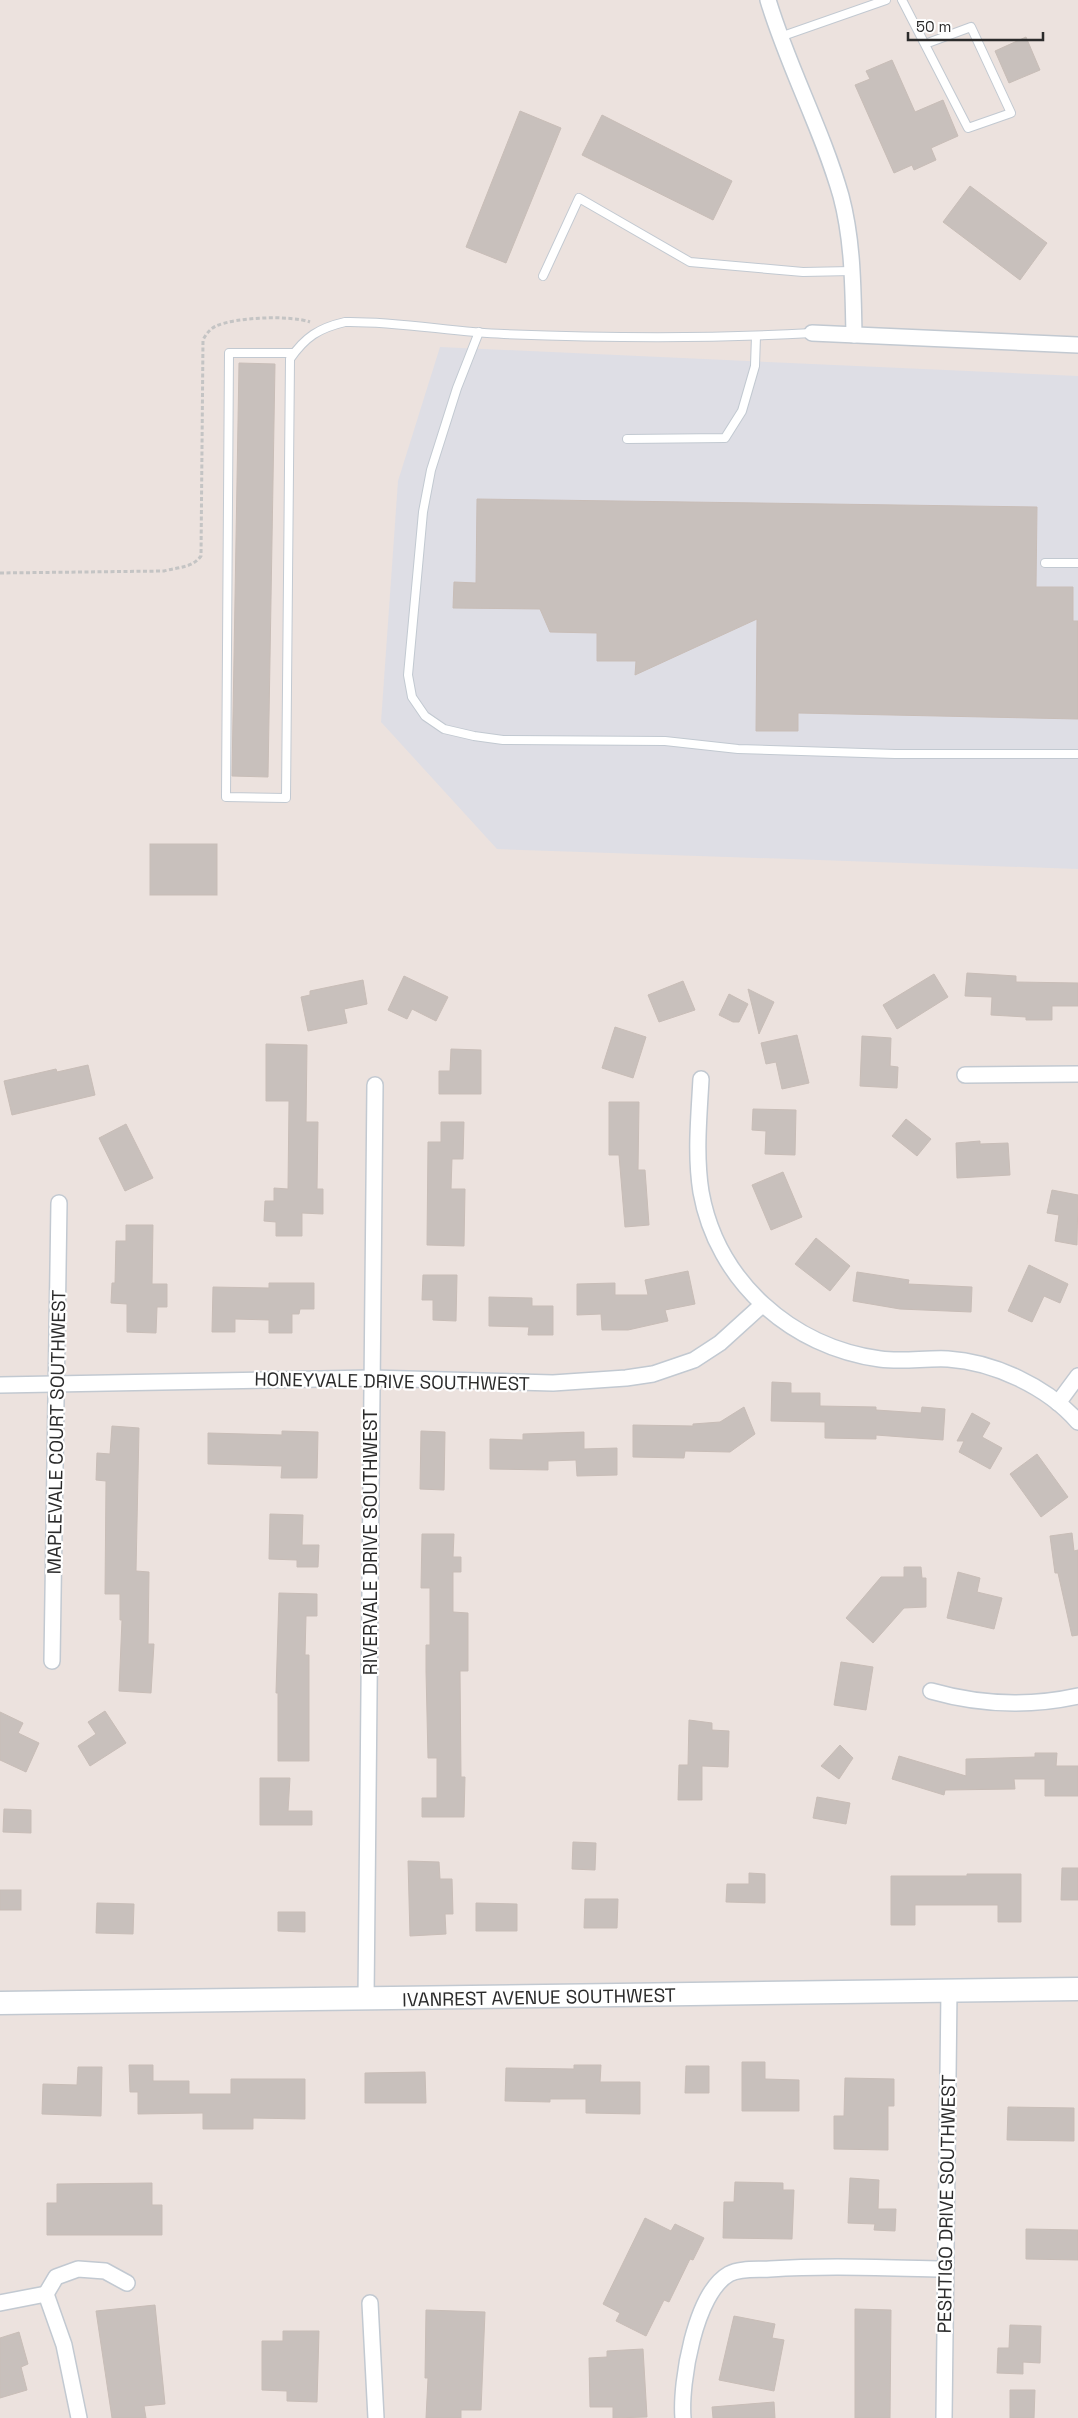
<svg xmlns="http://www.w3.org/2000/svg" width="1078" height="2418" font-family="'Space Grotesk',sans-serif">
  <rect width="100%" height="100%" fill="#ece2de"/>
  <polygon fill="#dedee5" points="440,347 1078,376 1078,869 497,849 381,722 398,481"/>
  <g fill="#c8c0bc" stroke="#c8bdb7">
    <polygon points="1026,37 1040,70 1009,83 995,51"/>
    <polygon points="892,60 915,112 943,100 958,136 931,148 936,160 914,170 912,165 894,173 855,85 870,79 866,71"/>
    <polygon points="520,111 561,128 506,263 466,247"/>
    <polygon points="602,115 732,181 713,220 582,155"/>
    <polygon points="970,186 1047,243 1020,280 943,222"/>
    <polygon points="239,363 275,364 268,777 232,776"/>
    <polygon points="477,499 1037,507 1036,587 1073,587 1073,621 1078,621 1078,719 798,713 798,731 756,731 757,619 635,675 636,661 597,661 597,633 550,632 540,609 453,608 454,582 476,583"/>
    <rect x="150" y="844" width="67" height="51"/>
    <polygon points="967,973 1016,976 1016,982 1078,983 1078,1006 1052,1006 1052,1020 1026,1020 1026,1017 991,1015 992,997 965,996"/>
    <polygon points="934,974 948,997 897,1029 883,1005"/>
    <polygon points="404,976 448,997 436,1021 412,1009 407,1019 388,1010"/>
    <polygon points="363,980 367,1004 344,1009 347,1023 308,1031 301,997 310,995 310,991"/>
    <polygon points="683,981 695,1010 659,1022 648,995"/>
    <polygon points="748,989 774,1002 759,1034"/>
    <polygon points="729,994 748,1004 739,1022 733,1022 719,1015"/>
    <polygon points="615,1027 646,1037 633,1078 602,1068"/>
    <polygon points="797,1035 809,1083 782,1089 776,1062 766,1064 761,1043"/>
    <polygon points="862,1036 891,1038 890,1066 898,1067 897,1088 860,1086"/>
    <polygon points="266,1044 307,1045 306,1122 318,1122 317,1189 323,1189 323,1214 302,1213 302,1236 276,1236 276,1222 264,1221 265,1201 274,1201 274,1188 288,1189 289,1101 266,1101"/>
    <polygon points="451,1049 481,1050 481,1094 439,1094 439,1071 450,1071"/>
    <polygon points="88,1065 95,1095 12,1115 4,1081 56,1069 57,1072"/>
    <polygon points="609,1102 639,1102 638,1170 645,1170 649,1225 625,1227 619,1155 609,1155"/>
    <polygon points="753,1109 796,1110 795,1155 765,1154 766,1131 752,1130"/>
    <polygon points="906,1119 931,1139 917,1156 892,1136"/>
    <polygon points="441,1122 464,1122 463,1159 452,1159 451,1189 465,1189 464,1246 427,1245 428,1142 441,1142"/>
    <polygon points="126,1124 153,1178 125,1191 99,1138"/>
    <polygon points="980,1141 980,1144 1008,1143 1010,1175 957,1178 956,1143"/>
    <polygon points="783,1172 802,1217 771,1230 752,1185"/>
    <polygon points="1052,1190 1078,1195 1077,1245 1055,1241 1059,1215 1047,1213"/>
    <polygon points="126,1225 153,1225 152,1284 167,1284 167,1307 157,1307 156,1333 127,1332 127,1304 111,1303 112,1283 115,1283 116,1241 126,1241"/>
    <polygon points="816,1238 850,1266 830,1291 795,1264"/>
    <polygon points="1029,1265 1068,1284 1060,1303 1044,1296 1032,1322 1008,1311"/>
    <polygon points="688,1271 695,1304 665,1310 668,1321 628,1330 602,1330 601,1314 577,1315 577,1284 615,1283 615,1295 648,1295 645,1280"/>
    <polygon points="857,1272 909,1280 908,1284 972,1287 971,1312 900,1309 853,1301"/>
    <polygon points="423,1275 457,1275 456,1321 433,1320 433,1300 422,1300"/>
    <polygon points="269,1283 314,1283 314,1309 300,1309 299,1314 292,1314 292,1333 269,1333 269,1320 235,1319 235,1332 212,1332 213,1287 269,1288"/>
    <polygon points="489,1297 532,1298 532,1306 553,1306 553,1335 528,1335 529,1327 489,1326"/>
    <polygon points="772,1382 791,1383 791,1393 820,1393 820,1406 876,1407 876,1410 921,1413 922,1407 945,1409 943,1440 876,1435 876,1439 825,1438 825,1422 771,1421"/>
    <polygon points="744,1407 755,1434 730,1452 685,1451 684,1458 633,1457 633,1425 693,1426 693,1424 720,1422"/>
    <polygon points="972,1413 990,1423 982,1437 1002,1448 990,1469 959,1452 964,1441 957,1441"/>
    <polygon points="112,1426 139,1428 136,1571 149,1572 148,1644 154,1644 151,1693 119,1691 122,1620 120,1620 120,1594 105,1594 106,1481 96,1480 97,1453 110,1454"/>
    <polygon points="282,1431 318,1432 317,1478 281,1478 282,1466 208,1464 208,1433 282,1435"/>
    <polygon points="421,1431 445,1432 444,1490 420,1489"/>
    <polygon points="584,1432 584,1449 617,1448 617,1475 577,1476 576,1460 548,1461 548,1470 490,1469 490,1439 523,1440 523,1434"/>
    <polygon points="1037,1454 1068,1497 1041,1517 1010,1474"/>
    <polygon points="270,1514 303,1515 302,1545 319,1545 318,1567 297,1567 297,1560 269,1559"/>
    <polygon points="1072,1533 1074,1551 1078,1550 1078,1635 1072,1636 1058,1573 1055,1573 1050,1536"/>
    <polygon points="422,1534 454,1534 453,1557 461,1557 461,1572 453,1572 453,1612 468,1613 468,1671 460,1671 461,1777 465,1777 464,1817 422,1817 422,1798 437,1798 437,1758 428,1758 426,1671 426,1645 430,1645 430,1588 421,1588"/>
    <polygon points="904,1567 921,1567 922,1578 926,1578 926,1607 904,1608 873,1643 846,1618 881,1577 904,1577"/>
    <polygon points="958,1572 980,1578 977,1592 1002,1598 994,1629 947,1618"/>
    <polygon points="279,1593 317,1594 317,1616 306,1616 305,1655 309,1655 309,1761 278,1761 278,1693 276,1693"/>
    <polygon points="841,1662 873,1667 866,1710 834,1705"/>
    <polygon points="105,1711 126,1743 90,1766 78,1746 96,1734 88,1722"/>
    <polygon points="0,1712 23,1723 18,1733 39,1743 26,1772 0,1760"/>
    <polygon points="689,1720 712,1723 712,1730 729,1731 728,1767 702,1766 702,1800 678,1800 679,1765 688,1765"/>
    <polygon points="840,1745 853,1758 839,1779 821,1766"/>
    <polygon points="1035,1753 1057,1753 1056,1766 1078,1766 1078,1796 1045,1796 1045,1779 1014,1779 1015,1789 945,1790 944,1795 892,1779 899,1756 966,1776 966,1759 1035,1757"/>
    <polygon points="260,1778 290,1778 288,1811 312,1811 312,1825 260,1825"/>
    <polygon points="817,1797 850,1803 846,1824 813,1818"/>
    <polygon points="4,1809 31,1810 31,1833 3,1832"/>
    <polygon points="573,1842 596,1843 595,1870 572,1869"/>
    <polygon points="408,1861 439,1862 440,1879 452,1879 453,1914 445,1914 446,1934 410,1936"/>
    <polygon points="1062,1868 1078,1868 1078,1900 1061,1900"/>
    <polygon points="749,1873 765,1874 765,1903 726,1902 727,1884 749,1884"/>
    <polygon points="967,1874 1021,1874 1021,1922 998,1922 998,1905 915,1905 915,1925 891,1925 891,1876 967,1876"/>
    <rect x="0" y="1890" width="21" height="20"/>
    <polygon points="585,1899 618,1899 617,1928 584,1928"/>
    <polygon points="97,1903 134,1904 133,1934 96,1933"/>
    <polygon points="476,1903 517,1904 517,1931 476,1931"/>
    <polygon points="278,1912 305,1912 305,1932 278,1931"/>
    <polygon points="742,2062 765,2062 765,2079 799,2080 799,2111 742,2111"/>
    <polygon points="129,2065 153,2065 153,2081 189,2081 189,2094 231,2094 231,2079 305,2079 305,2119 253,2118 253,2129 203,2129 203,2113 138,2114 138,2092 130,2092"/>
    <polygon points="574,2065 601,2065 600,2082 640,2082 640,2114 586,2113 586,2099 550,2099 550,2102 505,2101 506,2068 574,2069"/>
    <polygon points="686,2066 709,2066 709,2093 685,2093"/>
    <polygon points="78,2067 102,2067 101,2116 42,2114 43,2084 77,2085"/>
    <polygon points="425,2072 426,2103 365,2103 365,2073"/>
    <polygon points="845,2078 894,2079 894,2106 888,2106 888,2150 834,2149 834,2116 844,2116"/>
    <polygon points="1008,2107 1074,2108 1074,2141 1007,2140"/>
    <polygon points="850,2178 879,2180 878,2209 896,2209 895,2231 874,2230 875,2224 848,2223"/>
    <polygon points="735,2182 783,2183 783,2190 794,2190 792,2239 723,2238 724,2202 734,2202"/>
    <polygon points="152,2183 152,2205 162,2205 162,2235 47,2235 47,2203 57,2203 57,2184"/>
    <polygon points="645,2218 671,2231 675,2224 704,2238 693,2260 690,2259 669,2302 664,2300 646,2336 616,2321 620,2313 603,2304"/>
    <polygon points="1026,2229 1078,2230 1078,2260 1026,2259"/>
    <polygon points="155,2305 165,2404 144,2406 146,2418 112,2418 96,2311"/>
    <polygon points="855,2309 891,2310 890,2418 855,2418"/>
    <polygon points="426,2310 485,2312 481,2410 461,2410 461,2418 426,2418 428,2378 425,2378"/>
    <polygon points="734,2316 775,2324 772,2338 784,2340 774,2391 719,2380"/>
    <polygon points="1010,2325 1041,2326 1040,2363 1023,2362 1023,2374 997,2373 998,2348 1009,2348"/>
    <polygon points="283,2331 319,2331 317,2402 287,2401 287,2391 262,2390 262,2341 283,2341"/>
    <polygon points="19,2332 28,2364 21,2367 27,2390 0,2398 0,2338"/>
    <polygon points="643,2349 647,2417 613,2418 613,2407 590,2407 589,2358 607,2357 607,2351"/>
    <polygon points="1010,2390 1035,2390 1034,2418 1010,2418"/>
    <polygon points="774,2402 775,2418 713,2418 712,2407"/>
  </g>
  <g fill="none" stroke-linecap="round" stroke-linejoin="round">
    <g stroke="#c2c9d1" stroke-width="10">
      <g id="lane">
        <polyline points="902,0 968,128 1011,113 971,27 925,44"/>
        <polyline points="780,37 886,0"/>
        <polyline points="543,276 579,198 690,262 803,272 852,271"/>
        <polyline points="479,332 457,388 431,470 423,512 408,675 412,697 425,716 444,729 474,736 503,740 665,741 738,749 895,754 1078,754"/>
        <path d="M 294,353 L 229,353 L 226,797 L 286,798 L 290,359 C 305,337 319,328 345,322 C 398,321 451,332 504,334 C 607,338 709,339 812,333"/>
        <polyline points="627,439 725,438 742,411 755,366 756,336"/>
        <polyline points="1045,563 1078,563"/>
      </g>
    </g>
    <g stroke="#c2c9d1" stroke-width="18">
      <g id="street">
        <path d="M 768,0 C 788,67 822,129 841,196 C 853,241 853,288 854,335"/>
        <polyline points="812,333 1078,345"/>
        <polyline points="965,1075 1078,1074"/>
        <path d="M 701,1079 C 699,1116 695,1155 701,1192 C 717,1281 791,1347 880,1359 C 902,1362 925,1358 948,1359 C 994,1362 1048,1387 1078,1422"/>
        <polyline points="0,1385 371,1378 553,1383 626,1378 653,1374 694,1360 720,1343 762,1305"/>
        <polyline points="1058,1403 1078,1376"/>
        <polyline points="52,1661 59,1203"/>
        <path d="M 931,1691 C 980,1705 1028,1707 1078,1696"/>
        <polyline points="366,1999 375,1085"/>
        <polyline points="46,2294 64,2345 79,2418"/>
        <polyline points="46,2294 56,2277 78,2269 105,2271 127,2283"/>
        <polyline points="0,2303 46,2294"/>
        <polyline points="370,2303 376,2418"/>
        <path d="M 683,2418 C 680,2383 695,2293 729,2274 C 740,2268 758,2270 770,2269 C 829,2265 887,2268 945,2269"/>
        <polyline points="944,2418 949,1991"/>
      </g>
    </g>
    <g stroke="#c2c9d1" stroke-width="25">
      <polyline id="secondary" points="0,2003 1078,1989"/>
    </g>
    <path stroke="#c4c4c4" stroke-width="3" stroke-dasharray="4 2.5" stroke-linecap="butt" d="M 0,573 L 164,571 C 179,567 192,568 201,556 L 203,340 C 206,334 210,329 216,326 C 236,317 290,315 310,322"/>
    <use href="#lane" stroke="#fff" stroke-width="8"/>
    <use href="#street" stroke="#fff" stroke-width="15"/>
    <use href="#secondary" stroke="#fff" stroke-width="22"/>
  </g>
  <g text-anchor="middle" stroke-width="4.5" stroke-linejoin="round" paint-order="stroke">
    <g font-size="19" fill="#2b2b2b" stroke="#fff">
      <text transform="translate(392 1381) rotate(1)" y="7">HONEYVALE DRIVE SOUTHWEST</text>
      <text transform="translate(56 1432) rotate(-89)" y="7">MAPLEVALE COURT SOUTHWEST</text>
      <text transform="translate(370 1542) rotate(-90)" y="7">RIVERVALE DRIVE SOUTHWEST</text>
      <text transform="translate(539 1997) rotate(-1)" y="7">IVANREST AVENUE SOUTHWEST</text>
      <text transform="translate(946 2204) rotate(-89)" y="7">PESHTIGO DRIVE SOUTHWEST</text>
    </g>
  </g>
  <path d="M908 32v8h135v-8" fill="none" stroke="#2b2b2b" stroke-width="2.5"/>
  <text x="916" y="32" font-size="15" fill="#2b2b2b" stroke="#ffffff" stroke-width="4" paint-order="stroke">50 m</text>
</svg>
